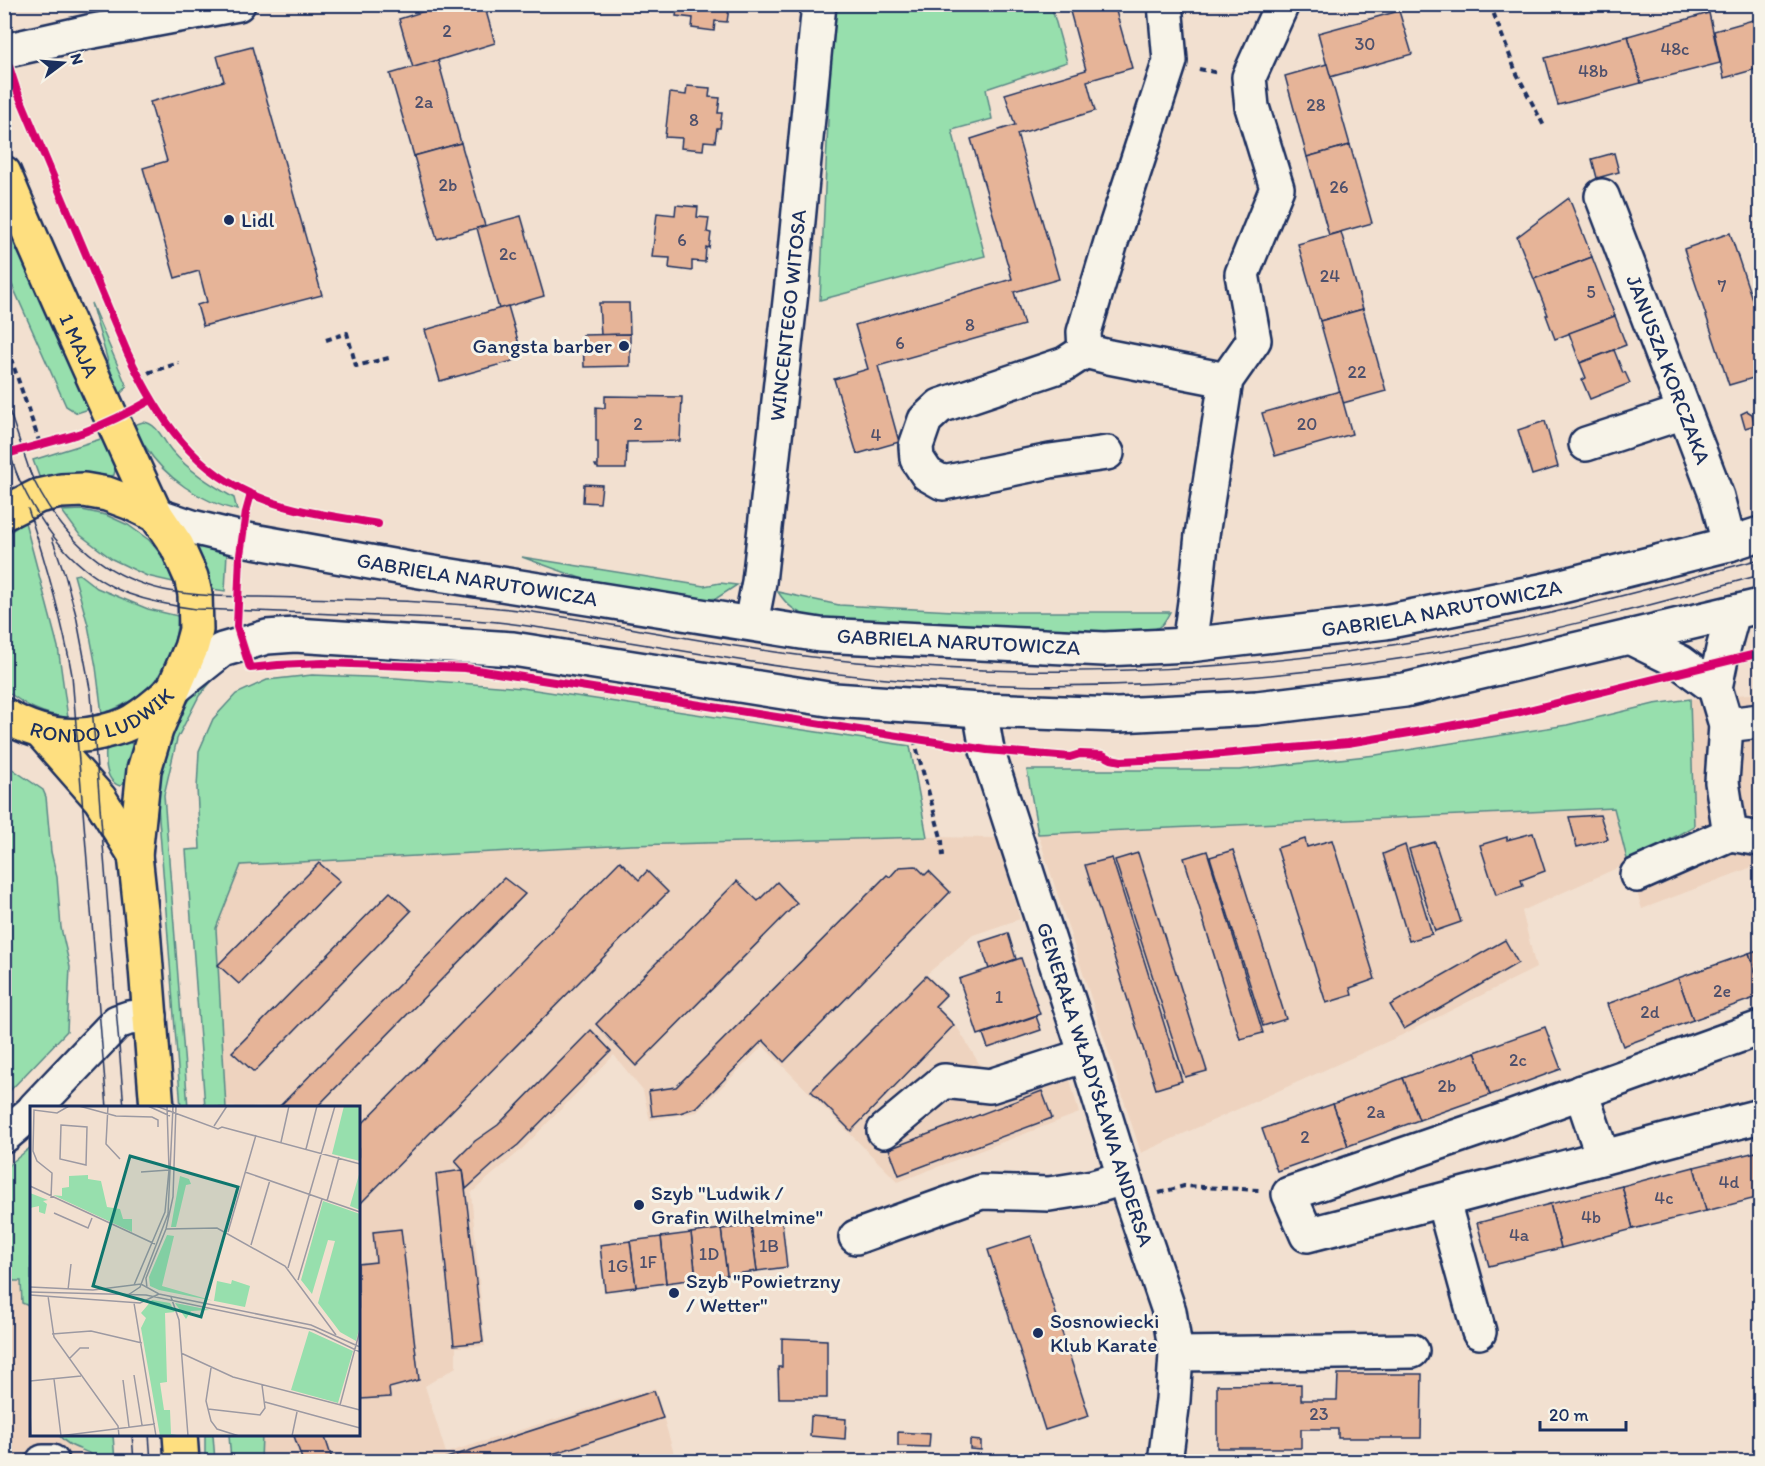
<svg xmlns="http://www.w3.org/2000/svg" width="1765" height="1466" font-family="Itim,sans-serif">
  <rect width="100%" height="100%" fill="#f2e0d0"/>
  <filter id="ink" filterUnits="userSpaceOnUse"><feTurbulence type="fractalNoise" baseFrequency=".0167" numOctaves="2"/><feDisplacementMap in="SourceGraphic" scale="12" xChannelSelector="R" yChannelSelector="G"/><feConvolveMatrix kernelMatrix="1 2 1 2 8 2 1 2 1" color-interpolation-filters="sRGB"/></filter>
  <g filter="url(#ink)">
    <g fill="#eed3bf">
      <polygon points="1760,693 1760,864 1642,909 1628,863 1522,911 1536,968 1402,1035 1141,1153 1038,834 1614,808 1628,862 1694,826 1690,699"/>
      <polygon points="927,837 997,838 1020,919 973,935 927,974 947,995 938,1007 959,1030 984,1072 1061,1046 1079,1113 898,1182 763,1046 697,1112 650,1120 643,1091 614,1055 521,1150 471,1193 485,1346 456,1347 456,1367 425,1386 446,1453 655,1388 676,1461 261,1461 262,1435 358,1434 358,1108 226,1107 216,928 241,865 631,845"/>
      <polygon points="31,1164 32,1434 88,1435 90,1461 5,1461 4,1184"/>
    </g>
    <g fill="#97dfad" stroke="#598786" stroke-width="1.5">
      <polygon points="836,5 1051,5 1067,62 986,89 992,119 952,130 985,256 820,300 832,32"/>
      <polygon points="4,217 33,285 89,409 77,413 66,406 5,269"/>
      <polygon points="91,303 127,387 118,396"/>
      <path d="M 143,422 C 158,423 163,441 172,451 C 189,471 212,485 234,498 L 237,510 C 201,502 165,478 145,446 C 140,440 137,432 134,425 Z"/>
      <path d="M 104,438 L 116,466 L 114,475 L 109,477 C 83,472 65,472 40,479 L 33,460 Z"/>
      <polygon points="82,510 106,515 128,525 149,540 164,558 173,582 147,576 112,559 79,534 62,511"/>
      <path d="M 25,522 L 58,647 L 68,718 C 39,713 28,707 5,690 L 5,537 L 10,532 Z"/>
      <polygon points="198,545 227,552 225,591 212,589 196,548"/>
      <polygon points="522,557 704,586 720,583 737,585 717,598 704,600 583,579"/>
      <path d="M 79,574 L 97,588 L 148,609 L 178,616 C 175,667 150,697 102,714 L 96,667 L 88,625 L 74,575 Z"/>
      <path d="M 778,592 L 839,605 L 972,612 L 1170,612 C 1163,625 1161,628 1147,631 L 1052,632 L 812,618 C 796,612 788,607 778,592 Z"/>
      <path d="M 223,668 L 199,696 L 177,739 L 164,795 L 188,1107 L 181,1108 L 157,792 C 163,756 177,708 204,682 C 209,676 217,672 223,668 Z"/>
      <polygon points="312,675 396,678 522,688 910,746 927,837 631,845 241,865 216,928 226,1108 205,1107 186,850 200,849 197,788 199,751 213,719 236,694 267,680"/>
      <polygon points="1690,699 1694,826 1628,863 1614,808 1038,834 1027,770 1239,770 1376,755 1567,725 1654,704"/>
      <path d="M 129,742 L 132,744 L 134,749 L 126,778 L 125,782 L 120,786 C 105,781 105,762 106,749 Z"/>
      <polygon points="5,764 43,790 46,797 51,852 57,877 61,928 70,967 67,1031 5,1096"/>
      <polygon points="31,1147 31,1307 22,1303 21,1281 4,1281 5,1168"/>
      <path d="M 59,1435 L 113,1435 L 115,1461 L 100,1461 C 88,1448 69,1450 59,1435 Z"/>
      <polygon points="205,1435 213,1435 215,1461 205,1461"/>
      <polygon points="229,1435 262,1435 261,1461 231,1461"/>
    </g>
    <g fill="#e6b498" stroke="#1b2f5e" stroke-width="1.5">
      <polygon points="447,4 484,4 495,43 413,68 399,19"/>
      <polygon points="678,4 732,4 732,8 729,8 727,22 715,21 714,31 692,28 693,18 676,16"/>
      <polygon points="1068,4 1114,4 1132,68 1087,81 1095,111 1017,134 1059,279 1014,292 1024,325 878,366 899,442 857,454 834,379 868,369 855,325 1012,279 971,139 1015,125 1005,94 1086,70"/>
      <polygon points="1399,11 1412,54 1330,77 1318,33"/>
      <polygon points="1709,13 1720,63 1641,83 1628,36"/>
      <polygon points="1760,18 1760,68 1724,78 1714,31"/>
      <polygon points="1628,36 1641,83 1558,105 1545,58"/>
      <polygon points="252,47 322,295 203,326 197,305 207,302 199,271 175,278 143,168 167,161 150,102 224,81 217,56"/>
      <polygon points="438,60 461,143 414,156 390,74"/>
      <polygon points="1327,64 1350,145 1307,157 1285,76"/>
      <polygon points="687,86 710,88 709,97 720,98 718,113 722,113 720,128 717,128 715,142 704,141 703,150 681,148 682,138 665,137 670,93 686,95"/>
      <polygon points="461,143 485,226 437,239 414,156"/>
      <polygon points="1350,145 1372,223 1329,235 1307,157"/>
      <polygon points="1614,153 1619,172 1597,178 1592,159"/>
      <polygon points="1569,198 1592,257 1534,279 1517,237"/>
      <polygon points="676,205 698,207 697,217 709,218 707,232 711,233 709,248 706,247 705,262 692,261 692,271 669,268 670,258 652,257 657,213 675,215"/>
      <polygon points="521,216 544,296 499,309 477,228"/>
      <polygon points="1341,232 1363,309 1320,321 1298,244"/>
      <polygon points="1730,233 1760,323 1760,376 1729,385 1684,249"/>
      <polygon points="1592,257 1615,316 1555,339 1546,315 1548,315 1534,279"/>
      <polygon points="599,303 629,303 630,334 601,335"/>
      <polygon points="508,306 523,358 440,381 425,330"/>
      <polygon points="1363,309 1386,391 1343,403 1320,321"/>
      <polygon points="1615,316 1626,345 1580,363 1569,333"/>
      <polygon points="630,334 630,366 584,367 583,335"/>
      <polygon points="1614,350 1623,373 1625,372 1630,383 1590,399 1582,380 1586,378 1580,363"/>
      <polygon points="1340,391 1352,434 1275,456 1262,413"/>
      <polygon points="605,396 682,397 680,441 627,442 626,469 598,469 598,467 596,467 595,465 598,465 598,441 596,441 596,407 605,408"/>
      <polygon points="1747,411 1752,414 1755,425 1745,428 1741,414"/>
      <polygon points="1545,421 1558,467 1532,475 1518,430"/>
      <polygon points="584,484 602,485 600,503 583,502"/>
      <polygon points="1600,815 1608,839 1577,847 1569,817"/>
      <polygon points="1533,833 1545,871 1521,880 1523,886 1496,895 1480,845 1507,837 1507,840"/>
      <polygon points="1305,839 1307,847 1332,840 1375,979 1350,988 1352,995 1326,1003 1277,848"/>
      <polygon points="1435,842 1461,922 1435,931 1409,849"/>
      <polygon points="1405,845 1432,934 1409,941 1383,854"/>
      <polygon points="1233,850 1286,1019 1263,1026 1210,857"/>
      <polygon points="1207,851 1263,1033 1240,1039 1184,858"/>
      <polygon points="1138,853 1207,1071 1185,1077 1115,860"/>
      <polygon points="1112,858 1182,1081 1156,1089 1085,865"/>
      <polygon points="620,861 639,880 647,871 668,892 358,1206 358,1128"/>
      <polygon points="319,863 340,881 239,984 218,965"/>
      <polygon points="916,866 925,875 929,871 950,892 784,1062 763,1040 697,1107 680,1113 652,1116 649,1091 676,1087 887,875 890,877 899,867"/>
      <polygon points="504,878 525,894 316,1108 278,1108"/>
      <polygon points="737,881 758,901 777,882 797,903 636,1066 596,1024"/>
      <polygon points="390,892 411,911 254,1072 232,1052"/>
      <polygon points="1008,933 1016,959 989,969 980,942"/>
      <polygon points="1505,940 1518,963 1404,1029 1390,1005"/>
      <polygon points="1760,949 1760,986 1749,953"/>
      <polygon points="1749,953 1760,986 1760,996 1693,1020 1678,978"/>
      <polygon points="1021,958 1040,1014 978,1035 959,979"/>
      <polygon points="926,976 946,995 935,1006 954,1025 851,1131 811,1091"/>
      <polygon points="1678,978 1693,1020 1623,1046 1607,1004"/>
      <polygon points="1036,1016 1041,1030 988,1048 983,1034"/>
      <polygon points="1545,1027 1561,1069 1490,1095 1475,1052"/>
      <polygon points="591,1030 611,1051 518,1145 496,1162 466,1189 463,1170 455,1161 475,1141 498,1125"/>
      <polygon points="1475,1052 1490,1095 1419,1120 1403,1078"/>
      <polygon points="1403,1078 1419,1120 1348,1146 1333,1104"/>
      <polygon points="1042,1091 1052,1118 899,1175 889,1149"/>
      <polygon points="1333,1104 1348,1146 1277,1171 1262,1129"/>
      <polygon points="1760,1151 1760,1197 1706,1211 1694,1167"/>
      <polygon points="1694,1167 1706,1211 1633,1229 1622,1186"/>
      <polygon points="463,1170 483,1342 454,1345 436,1174"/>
      <polygon points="1622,1186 1633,1229 1561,1248 1550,1204"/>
      <polygon points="1550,1204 1561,1248 1489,1266 1477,1223"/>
      <polygon points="782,1222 787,1267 757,1271 751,1226"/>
      <polygon points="751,1226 757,1271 727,1275 721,1229"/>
      <polygon points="401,1229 419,1380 389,1388 390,1397 361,1399 358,1372 358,1264 376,1262 373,1232"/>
      <polygon points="721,1229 727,1275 696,1279 691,1233"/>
      <polygon points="691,1233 696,1279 666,1283 661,1237"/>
      <polygon points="1031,1236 1089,1416 1045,1430 988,1250"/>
      <polygon points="661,1237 666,1283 636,1287 630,1241"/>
      <polygon points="630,1241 636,1287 605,1291 600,1245"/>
      <polygon points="782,1338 827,1340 827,1398 779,1398 778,1367 782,1367"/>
      <polygon points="1338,1374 1422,1374 1421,1438 1338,1438 1338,1429 1301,1429 1301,1448 1217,1448 1217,1385 1301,1384 1301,1400 1337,1400"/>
      <polygon points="654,1391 663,1418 528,1462 434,1462"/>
      <rect x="1755" y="1392" width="5" height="55"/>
      <polygon points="811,1416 846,1419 845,1439 810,1436"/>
      <polygon points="898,1432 930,1434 929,1447 898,1446"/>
      <polygon points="299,1434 324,1434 333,1462 303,1462 294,1436"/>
      <polygon points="970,1440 981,1441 981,1450 970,1449"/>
    </g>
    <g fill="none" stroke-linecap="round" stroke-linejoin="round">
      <g stroke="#1b2f5e" stroke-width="38">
        <g id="minor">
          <polyline points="1165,4 1170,61 1111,242 1084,332 1085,351 1109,357 1226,380"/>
          <polyline points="4,51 88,32 238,4"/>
          <path id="s1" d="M 1602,196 L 1717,497 L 1729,544"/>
          <polyline points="1085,351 1065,364 940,406 925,420 916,446 917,459 927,474 943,483 1050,461 1107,453"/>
          <polyline points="1586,444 1684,412"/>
          <path id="s2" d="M 156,515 L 192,527 L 242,539 L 420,571 L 820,635 L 1104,649 L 1189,645 L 1385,622 L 1546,590 L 1729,544 L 1760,534"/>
          <polyline points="1733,613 1723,649 1715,688 1726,725 1760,721"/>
          <path id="s3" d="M 751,623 L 759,582 L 792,283 L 819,4"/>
          <polyline points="1629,637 1680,662 1715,688"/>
          <polyline points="1189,645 1195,602 1202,535 1226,380 1254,340 1242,274 1277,188 1252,107 1249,77 1282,4"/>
          <polyline points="173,689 222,650 267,637 295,635 513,649 834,700 980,710 1118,715 1257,708 1405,690 1760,606"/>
          <path id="s4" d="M 980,710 L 987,750 L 1086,1055 L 1132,1202 L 1169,1311 L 1176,1354 L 1173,1400 L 1165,1462"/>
          <polyline points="1726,725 1722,782 1730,834 1760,839"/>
          <polyline points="1637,875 1730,834"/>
          <path d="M 1760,1028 L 1499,1122 L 1289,1194 L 1307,1235 C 1458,1197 1609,1155 1760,1116"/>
          <polyline points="1581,1092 1603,1157"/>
          <polyline points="35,1108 117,1022 129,1018 150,1016"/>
          <polyline points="884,1131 944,1081 990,1086 1086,1055"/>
          <polyline points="4,1136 32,1112"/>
          <polyline points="1443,1201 1479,1332"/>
          <polyline points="856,1237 981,1192 1049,1194 1093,1187 1124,1178"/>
          <polyline points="1176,1354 1412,1351"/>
          <polyline points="43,1462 52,1462"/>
        </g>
      </g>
      <g stroke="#1b2f5e" stroke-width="38">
        <g id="major">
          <path id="s5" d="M 4,173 C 52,288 104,402 156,515"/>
          <polyline points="4,513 38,496 61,491 84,490 107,494 131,503 156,515 177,546 191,577 195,594 196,630 191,648 156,730 144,770 135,855 143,929 157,1108"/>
          <path id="s6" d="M 4,715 C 35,734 68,740 102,732 C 112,729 124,727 133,721 C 146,713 158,703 169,693"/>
          <polyline points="41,732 100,799 135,855"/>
          <polyline points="180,1434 182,1462"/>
        </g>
      </g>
      <g stroke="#1b2f5e" stroke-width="4" stroke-dasharray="6 4.5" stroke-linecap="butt">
        <polyline points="1490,4 1516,72 1544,126"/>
        <polyline points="1199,69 1219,73"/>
        <polyline points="4,338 40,444"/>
        <polyline points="326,340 347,333 356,366 393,357"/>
        <polyline points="139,378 150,372 179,363"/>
        <polyline points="914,739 942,841 943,856"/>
        <polyline points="1159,1193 1184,1186 1259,1190"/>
      </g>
      <use href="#minor" stroke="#f7f3e8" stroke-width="33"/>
      <use href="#major" stroke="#fedf80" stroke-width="33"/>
      <g stroke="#1b2f5e" stroke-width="1.5">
        <polyline points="4,395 31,475"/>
        <polyline points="4,437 19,480"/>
        <path d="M 28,468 C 55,529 97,575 164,590 C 208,599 255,596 300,598 C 366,600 433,601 499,608 C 535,611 571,618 606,624 C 689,638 773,654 857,662 C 1044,679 1232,673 1417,641 C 1533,620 1647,590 1760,559"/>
        <path d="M 16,472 C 38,524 75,574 129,594 C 151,602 173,606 196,609 C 257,611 318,613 379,616 C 421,617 464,618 506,623 C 642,641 776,672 914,681 C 1096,693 1273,682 1452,650 C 1556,631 1659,603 1760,575"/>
        <path d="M 28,509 C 46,563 62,618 72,675 L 107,1108"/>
        <polyline points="52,538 65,575 76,615 91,694 124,1108"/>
        <polyline points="132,1434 134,1462"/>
        <polyline points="149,1434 151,1462"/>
      </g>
      <g stroke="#f7f3e8" stroke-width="11">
        <g id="cycleway">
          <path d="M 4,51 L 16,88 L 127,352 C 158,418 194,474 266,500 C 301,513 341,517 378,524"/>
          <path d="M 4,455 C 31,446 58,441 84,432 C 108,423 130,412 151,400"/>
          <polyline points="251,494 246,512 240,555 237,627 250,668 278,665 323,663 465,668 987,750 1070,757 1080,754 1103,755 1111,759 1121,761 1165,759 1348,743 1428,730 1516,713 1760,653"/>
        </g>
      </g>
      <use href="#cycleway" stroke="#d6006c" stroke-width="8"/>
    </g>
  </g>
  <g fill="#1b2f5e" stroke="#f7f3e8" stroke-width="2">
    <circle cx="229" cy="220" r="6"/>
    <circle cx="624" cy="346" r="6"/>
    <circle cx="639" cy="1205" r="6"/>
    <circle cx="674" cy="1293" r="6"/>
    <circle cx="1038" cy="1333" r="6"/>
  </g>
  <g text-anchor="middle" stroke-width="6" stroke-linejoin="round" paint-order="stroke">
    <g font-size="18" fill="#4e506c">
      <text x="447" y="37">2</text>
      <text x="1365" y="50">30</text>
      <text x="1675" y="55">48c</text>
      <text x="1593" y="77">48b</text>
      <text x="424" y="108">2a</text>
      <text x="1316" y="111">28</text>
      <text x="694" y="126">8</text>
      <text x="448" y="191">2b</text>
      <text x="1339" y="193">26</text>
      <text x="682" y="246">6</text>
      <text x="508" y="260">2c</text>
      <text x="1330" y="282">24</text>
      <text x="1722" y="292">7</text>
      <text x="1591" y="298">5</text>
      <text x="970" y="331">8</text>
      <text x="900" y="349">6</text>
      <text x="1357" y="378">22</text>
      <text x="638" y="430">2</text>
      <text x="1307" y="430">20</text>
      <text x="876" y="441">4</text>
      <text x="1722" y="997">2e</text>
      <text x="999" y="1003">1</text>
      <text x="1650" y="1018">2d</text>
      <text x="1518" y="1066">2c</text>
      <text x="1447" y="1092">2b</text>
      <text x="1376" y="1118">2a</text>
      <text x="1305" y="1143">2</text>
      <text x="1729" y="1188">4d</text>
      <text x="1664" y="1204">4c</text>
      <text x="1591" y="1223">4b</text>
      <text x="1519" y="1241">4a</text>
      <text x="769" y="1252">1B</text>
      <text x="709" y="1260">1D</text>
      <text x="648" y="1268">1F</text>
      <text x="618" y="1272">1G</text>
      <text x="1319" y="1420">23</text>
    </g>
    <g font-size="21" fill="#1b2f5e" stroke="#f7f3e8" text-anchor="start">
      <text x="241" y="227">Lidl</text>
      <text x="612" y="353" text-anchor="end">Gangsta barber</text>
      <text x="651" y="1200">Szyb "Ludwik /<tspan x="651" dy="24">Grafin Wilhelmine"</tspan></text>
      <text x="686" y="1288">Szyb "Powietrzny<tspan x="686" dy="24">/ Wetter"</tspan></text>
      <text x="1050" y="1328">Sosnowiecki<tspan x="1050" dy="24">Klub Karate</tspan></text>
    </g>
    <g font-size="21" fill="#1b2f5e" stroke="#f7f3e8">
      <text dy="7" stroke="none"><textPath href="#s3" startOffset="310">WINCENTEGO WITOSA</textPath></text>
      <text dy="7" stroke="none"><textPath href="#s5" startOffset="188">1 MAJA</textPath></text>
      <text dy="7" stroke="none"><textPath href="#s1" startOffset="186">JANUSZA KORCZAKA</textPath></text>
      <text dy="7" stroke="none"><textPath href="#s2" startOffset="328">GABRIELA NARUTOWICZA</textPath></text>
      <text dy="7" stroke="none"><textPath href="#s2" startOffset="1300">GABRIELA NARUTOWICZA</textPath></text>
      <text dy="7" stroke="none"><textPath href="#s2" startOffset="814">GABRIELA NARUTOWICZA</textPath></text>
      <text dy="7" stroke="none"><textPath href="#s6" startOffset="106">RONDO LUDWIK</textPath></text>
      <text dy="7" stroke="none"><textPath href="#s4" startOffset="392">GENERAŁA WŁADYSŁAWA ANDERSA</textPath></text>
    </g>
  </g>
  <g transform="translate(30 1106)">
    <rect width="330" height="330" fill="#f2e0d0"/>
    <path d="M 314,0 L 330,0 L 330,55 L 302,48 ZM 330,65 L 330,104 L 320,100 ZM 58,69 L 58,73 L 71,75 L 77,101 L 90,103 L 93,113 L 102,113 L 102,126 L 23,89 L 32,90 L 32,82 L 39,81 L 39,70 ZM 150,70 L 159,73 L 161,78 L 156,79 L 146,121 L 141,121 ZM 0,87 L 18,94 L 13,95 L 17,98 L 15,108 L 9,106 L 9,100 L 0,102 ZM 293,95 L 330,108 L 330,220 L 326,235 L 310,226 L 288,197 L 305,135 L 298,134 L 282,188 L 271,174 ZM 137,129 L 144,130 L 132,180 L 184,195 L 187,175 L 201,178 L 202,174 L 220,180 L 215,201 L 129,184 L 120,180 L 119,171 ZM 122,194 L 140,197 L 145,206 L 135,207 L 137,276 L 130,277 L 134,304 L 140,304 L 141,328 L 153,330 L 130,330 L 111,222 L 116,212 L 111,207 ZM 145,197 L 180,204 L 161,205 L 156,213 ZM 279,225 L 323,245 L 308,297 L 261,284 Z" fill="#97dfad"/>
    <path fill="none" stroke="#9c99a2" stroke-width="1.5" d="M 49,0 L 86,10 L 122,11 L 128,14 L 128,21M 78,0 L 76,38 L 90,53M 118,0 L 140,10M 126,0 L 188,23 L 192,21 L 330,58M 31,19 L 57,21 L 56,59 L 30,53 ZM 184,20 L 197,0M 251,36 L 259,0M 276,43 L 287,0M 111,66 L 139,64M 215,66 L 330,106M 0,80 L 125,138M 21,92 L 22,67 L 7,55 L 3,45 L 4,4 L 27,7 L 39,0M 297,95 L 309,51M 24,107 L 58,122 L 62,112M 136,123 L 187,122 L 255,160 L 306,229M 198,126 L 226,29M 221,139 L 240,74M 258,162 L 305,0M 268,174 L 292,93M 104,179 L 135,106 L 139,64 L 137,0M 0,181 L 63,184 L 111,178 L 129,188 L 281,219 L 330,241M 117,182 L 116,172 L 136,123 L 143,91 L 146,0M 38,184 L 41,158M 0,186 L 116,189 L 284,224 L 330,246M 0,189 L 110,197 L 129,188M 98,189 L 110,181 L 138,108 L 143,0M 18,190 L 24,231 L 88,320 L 89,330M 141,191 L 149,214 L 158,330M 104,197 L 126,330M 22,228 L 61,225 L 112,237M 151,247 L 203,271 L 330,304M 39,253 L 50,242 L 59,242M 181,262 L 176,295 L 181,315 L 187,323 L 209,330M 104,269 L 112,319M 24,273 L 31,330M 93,274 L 99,321M 0,275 L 51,270M 235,296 L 330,322M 310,299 L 330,224M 178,303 L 230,309 L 235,302 L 232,279M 0,305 L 1,330M 29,330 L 125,318M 262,330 L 267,306"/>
    <path fill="#0f766e" fill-opacity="0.15" stroke="#0f766e" stroke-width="3" d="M 100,50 L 208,81 L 171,211 L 63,180 Z"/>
    <rect width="330" height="330" fill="none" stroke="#1b2f5e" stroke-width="3"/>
  </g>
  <rect width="1765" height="1466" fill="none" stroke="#f7f3e8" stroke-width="24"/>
  <rect x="12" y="12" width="1741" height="1442" fill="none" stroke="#1b2f5e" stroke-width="2" filter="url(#ink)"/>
  <g transform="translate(63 63) rotate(74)" stroke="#f7f3e8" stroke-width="4.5" paint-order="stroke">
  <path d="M0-4.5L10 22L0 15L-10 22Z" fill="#1b2f5e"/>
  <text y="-9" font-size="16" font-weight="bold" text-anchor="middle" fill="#1b2f5e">N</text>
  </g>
  <path d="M1540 1421v9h86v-9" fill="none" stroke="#1b2f5e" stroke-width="3"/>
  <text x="1549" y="1421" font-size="18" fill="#1b2f5e" stroke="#f7f3e8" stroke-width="4.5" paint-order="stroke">20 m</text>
</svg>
